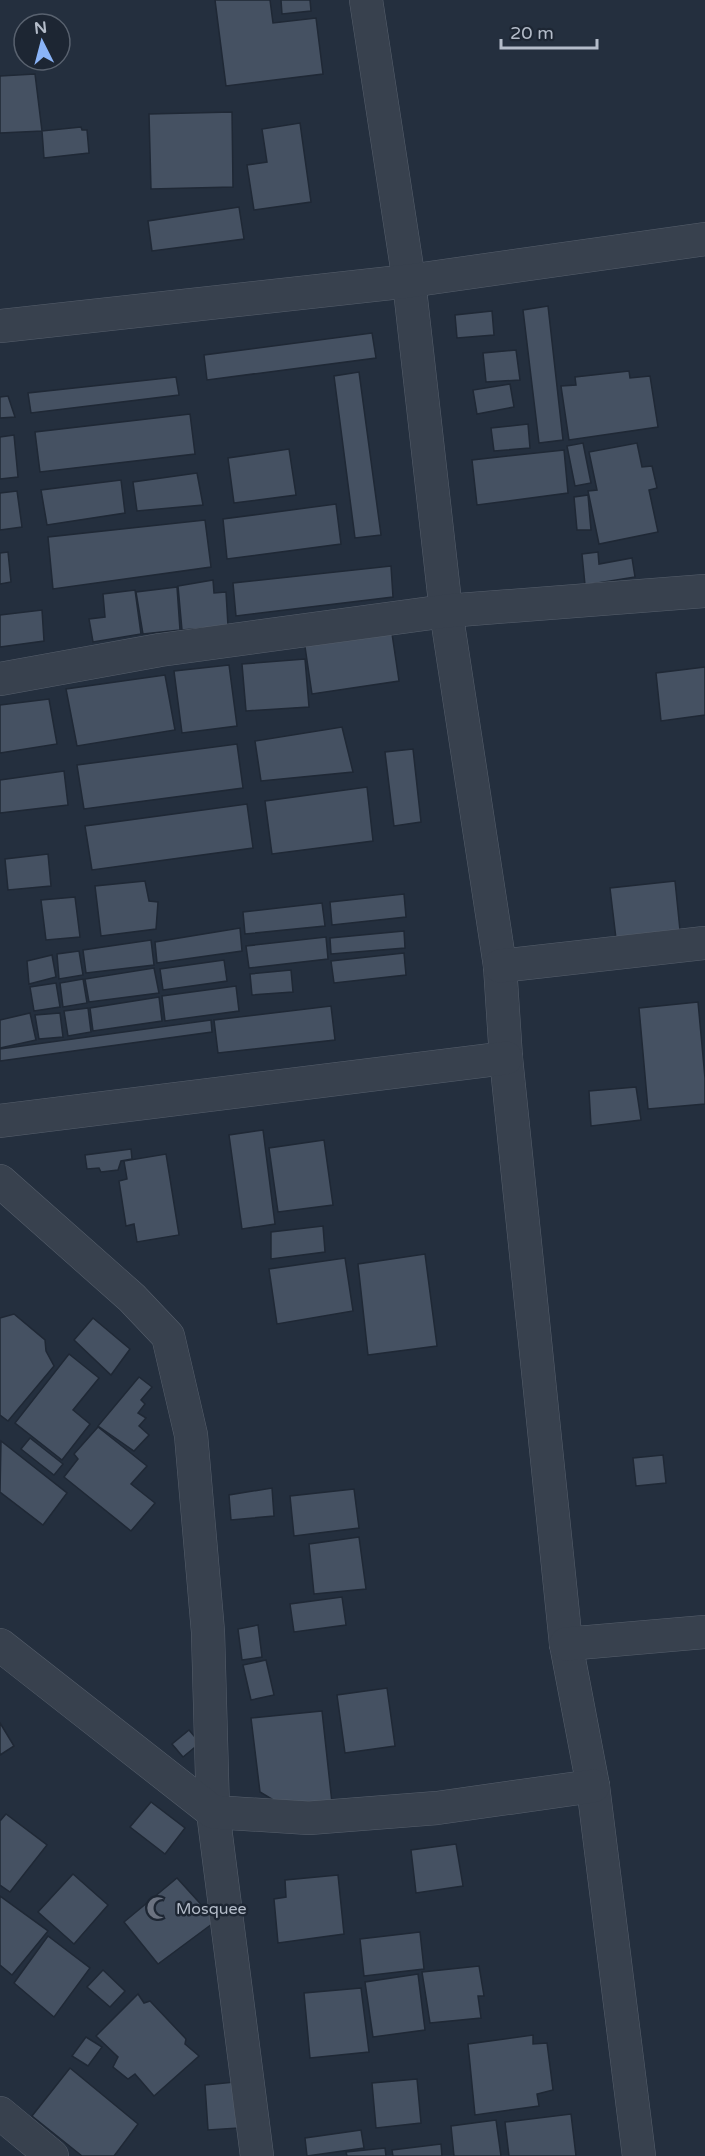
<svg xmlns="http://www.w3.org/2000/svg" width="705" height="2156" font-family="'Varela Round',sans-serif">
  <rect width="100%" height="100%" fill="#242f3e"/>
  <g fill="#455162" stroke="#1f2835" stroke-width="1.5">
    <polygon points="215,0 270,0 273,23 316,18 323,74 226,86"/>
    <polygon points="281,0 310,0 311,11 282,14"/>
    <polygon points="35,74 42,131 81,127 82,130 87,130 89,153 44,158 42,131 0,133 0,76"/>
    <polygon points="232,112 233,187 151,189 149,114"/>
    <polygon points="300,123 311,202 254,210 247,165 267,162 262,129"/>
    <polygon points="239,207 244,239 152,251 148,221"/>
    <polygon points="548,306 563,440 539,443 523,310"/>
    <polygon points="492,311 494,335 457,338 455,315"/>
    <polygon points="372,333 376,358 207,380 204,355"/>
    <polygon points="516,350 520,380 486,382 483,353"/>
    <polygon points="629,371 630,378 650,376 658,427 569,440 561,386 576,385 575,377"/>
    <polygon points="359,372 381,535 355,538 334,376"/>
    <polygon points="176,377 179,395 31,413 28,393"/>
    <polygon points="510,384 514,407 477,414 473,390"/>
    <polygon points="8,396 15,417 0,418 0,397"/>
    <polygon points="190,414 195,454 40,472 35,432"/>
    <polygon points="528,424 530,448 494,451 491,428"/>
    <polygon points="14,435 18,477 0,479 0,437"/>
    <polygon points="583,443 591,483 575,486 567,446"/>
    <polygon points="637,443 642,467 652,466 657,488 649,490 658,532 599,544 588,491 597,490 589,452"/>
    <polygon points="289,449 296,495 234,503 228,458"/>
    <polygon points="564,450 568,493 477,505 472,460"/>
    <polygon points="197,473 203,505 137,511 133,482"/>
    <polygon points="121,480 125,513 47,525 41,490"/>
    <polygon points="17,491 22,527 0,530 0,493"/>
    <polygon points="588,495 591,530 577,530 574,497"/>
    <polygon points="336,504 341,544 227,559 223,519"/>
    <polygon points="205,520 211,567 53,589 48,537"/>
    <polygon points="8,552 11,582 0,584 0,553"/>
    <polygon points="598,552 599,564 632,558 635,577 585,585 582,554"/>
    <polygon points="391,566 393,597 236,616 233,583"/>
    <polygon points="213,580 214,593 226,592 228,626 182,630 178,586"/>
    <polygon points="177,587 180,630 143,634 136,592"/>
    <polygon points="135,590 141,634 93,642 89,619 105,617 103,594"/>
    <polygon points="42,610 44,641 0,647 0,615"/>
    <polygon points="391,627 399,681 312,694 304,640"/>
    <polygon points="305,659 309,707 246,711 242,664"/>
    <polygon points="229,665 237,726 182,733 174,671"/>
    <polygon points="705,667 705,715 661,721 656,673"/>
    <polygon points="165,675 175,730 77,746 66,689"/>
    <polygon points="49,699 57,744 0,753 0,705"/>
    <polygon points="342,727 353,772 261,781 255,741"/>
    <polygon points="237,744 243,788 84,809 77,765"/>
    <polygon points="413,749 421,822 394,826 385,752"/>
    <polygon points="64,771 68,805 0,813 0,780"/>
    <polygon points="367,787 373,841 272,854 265,801"/>
    <polygon points="247,804 253,848 92,870 85,826"/>
    <polygon points="48,854 51,886 8,890 5,859"/>
    <polygon points="145,881 149,901 158,902 156,929 101,936 95,886"/>
    <polygon points="675,881 681,940 617,947 610,888"/>
    <polygon points="404,894 406,917 332,925 330,902"/>
    <polygon points="75,897 80,937 46,940 41,900"/>
    <polygon points="322,903 325,926 245,934 243,912"/>
    <polygon points="240,928 242,951 157,963 155,942"/>
    <polygon points="404,931 405,948 331,954 330,938"/>
    <polygon points="326,937 328,959 249,968 246,946"/>
    <polygon points="151,940 154,965 86,973 83,950"/>
    <polygon points="79,951 83,975 59,979 57,954"/>
    <polygon points="404,953 406,975 334,983 331,961"/>
    <polygon points="52,955 56,977 29,984 27,961"/>
    <polygon points="224,960 227,981 163,990 160,969"/>
    <polygon points="154,968 159,993 89,1002 85,979"/>
    <polygon points="291,970 293,992 252,995 250,974"/>
    <polygon points="83,979 87,1003 63,1007 60,983"/>
    <polygon points="56,983 60,1007 34,1011 30,987"/>
    <polygon points="236,986 239,1011 165,1021 162,996"/>
    <polygon points="159,997 162,1021 93,1031 90,1008"/>
    <polygon points="698,1002 705,1078 705,1104 648,1109 639,1008"/>
    <polygon points="331,1006 335,1040 218,1053 214,1020"/>
    <polygon points="88,1008 91,1032 68,1036 64,1011"/>
    <polygon points="30,1013 36,1040 0,1048 0,1020"/>
    <polygon points="60,1013 63,1037 39,1039 35,1015"/>
    <polygon points="211,1020 212,1032 0,1061 0,1049"/>
    <polygon points="636,1087 641,1120 591,1126 589,1091"/>
    <polygon points="263,1130 275,1224 242,1229 229,1135"/>
    <polygon points="324,1140 333,1205 278,1212 269,1148"/>
    <polygon points="131,1149 132,1159 121,1161 118,1170 101,1172 99,1168 87,1169 85,1155"/>
    <polygon points="166,1154 179,1235 137,1242 134,1224 126,1226 119,1181 127,1179 124,1161"/>
    <polygon points="323,1226 325,1252 271,1259 271,1232"/>
    <polygon points="425,1254 437,1346 368,1355 358,1264"/>
    <polygon points="345,1258 353,1311 277,1324 269,1269"/>
    <polygon points="14,1314 45,1340 46,1351 54,1366 8,1421 0,1415 0,1318"/>
    <polygon points="93,1318 130,1349 111,1375 74,1340"/>
    <polygon points="69,1354 99,1378 73,1410 90,1424 62,1460 15,1423"/>
    <polygon points="139,1377 152,1387 141,1400 145,1404 138,1413 146,1418 139,1426 149,1435 134,1451 98,1426"/>
    <polygon points="98,1427 147,1466 131,1484 155,1503 131,1531 64,1477 78,1459 74,1454"/>
    <polygon points="30,1438 63,1464 54,1475 21,1449"/>
    <polygon points="1,1441 67,1493 43,1525 0,1492"/>
    <polygon points="663,1455 666,1483 636,1486 633,1458"/>
    <polygon points="272,1488 274,1516 231,1520 229,1495"/>
    <polygon points="354,1489 359,1528 294,1536 290,1496"/>
    <polygon points="359,1537 366,1589 314,1594 309,1544"/>
    <polygon points="342,1597 346,1625 294,1632 290,1604"/>
    <polygon points="258,1625 262,1657 242,1660 238,1629"/>
    <polygon points="266,1660 274,1695 251,1700 243,1665"/>
    <polygon points="387,1688 395,1746 345,1753 337,1695"/>
    <polygon points="322,1711 332,1803 290,1810 260,1792 251,1718"/>
    <polygon points="0,1723 14,1746 0,1755"/>
    <polygon points="189,1730 200,1743 183,1757 172,1744"/>
    <polygon points="151,1802 185,1828 165,1854 130,1827"/>
    <polygon points="6,1814 47,1845 10,1892 0,1885 0,1821"/>
    <polygon points="456,1844 463,1886 416,1893 411,1850"/>
    <polygon points="73,1874 108,1905 74,1944 38,1912"/>
    <polygon points="338,1875 344,1934 278,1943 274,1899 286,1897 285,1880"/>
    <polygon points="177,1878 216,1921 158,1964 124,1922"/>
    <polygon points="0,1896 48,1931 12,1975 0,1965"/>
    <polygon points="420,1932 424,1969 364,1976 360,1939"/>
    <polygon points="48,1936 90,1968 54,2017 14,1983"/>
    <polygon points="479,1966 484,1996 478,1996 481,2018 430,2023 422,1972"/>
    <polygon points="103,1970 125,1991 110,2007 87,1987"/>
    <polygon points="418,1974 425,2030 373,2037 365,1982"/>
    <polygon points="361,1988 369,2052 310,2058 304,1993"/>
    <polygon points="138,1994 144,2003 150,2001 186,2039 185,2044 199,2056 154,2096 135,2074 128,2079 113,2067 118,2057 96,2036"/>
    <polygon points="533,2035 533,2044 547,2043 553,2090 537,2094 539,2106 475,2115 468,2044"/>
    <polygon points="86,2037 102,2047 88,2066 72,2056"/>
    <polygon points="70,2068 138,2124 114,2156 82,2156 32,2116"/>
    <polygon points="417,2079 421,2123 376,2128 372,2083"/>
    <polygon points="235,2082 239,2128 208,2130 205,2085"/>
    <polygon points="571,2114 576,2156 509,2156 505,2122"/>
    <polygon points="496,2120 501,2156 454,2156 451,2126"/>
    <polygon points="361,2130 364,2148 307,2156 305,2138"/>
    <polygon points="441,2144 442,2156 393,2156 392,2150"/>
    <polygon points="385,2148 386,2156 347,2156 346,2152"/>
  </g>
  <g fill="none" stroke-linecap="round" stroke-linejoin="round">
    <g stroke="#565f6c" stroke-width="34">
      <g id="street">
        <polyline points="366,0 409,281 446,611 500,966 506,1058 566,1644 593,1786 639,2156"/>
        <polyline points="0,326 409,281 705,239"/>
        <polyline points="0,679 160,650 446,611 705,591"/>
        <polyline points="500,966 705,943"/>
        <polyline points="0,1121 506,1058"/>
        <polyline points="0,1181 132,1298 168,1336 191,1435 208,1632 213,1812 257,2156"/>
        <polyline points="566,1644 705,1632"/>
        <polyline points="0,1645 213,1812 309,1818 437,1808 593,1786"/>
        <polyline points="0,2113 52,2156"/>
      </g>
    </g>
    <use href="#street" stroke="#38414e" stroke-width="33"/>
  </g>
  <defs>
    <g id="mosque-bare" transform="scale(1.8)"><path d="M3.5-4.9A6 6 0 1 0 3.5 4.9A5 5 0 1 1 3.5-4.9Z" fill="#6b7280" stroke="#1d2633" stroke-width="2.5" paint-order="stroke"/></g>
  </defs>
  <g fill-rule="evenodd">
    <use href="#mosque-bare" x="158" y="1908"/>
  </g>
  <g text-anchor="middle" stroke-width="5" stroke-linejoin="round" paint-order="stroke">
    <g font-size="16" fill="#b4bcc9" stroke="#1d2633" text-anchor="start">
      <text x="176" y="1914">Mosquee</text>
    </g>
  </g>
  <g transform="translate(42 42) rotate(354)"><circle r="28" fill="#1d2633" stroke="#59626f" stroke-width="1.5"/>
  <path d="M0-4.5L10 22L0 15L-10 22Z" fill="#8ab4f8"/>
  <text y="-9" font-size="16" font-weight="bold" text-anchor="middle" fill="#b4bcc9">N</text>
  </g>
  <path d="M501 39v9h96v-9" fill="none" stroke="#b4bcc9" stroke-width="3"/>
  <text x="510" y="39" font-size="18" fill="#b4bcc9" stroke="#1d2633" stroke-width="4.5" paint-order="stroke">20 m</text>
</svg>
